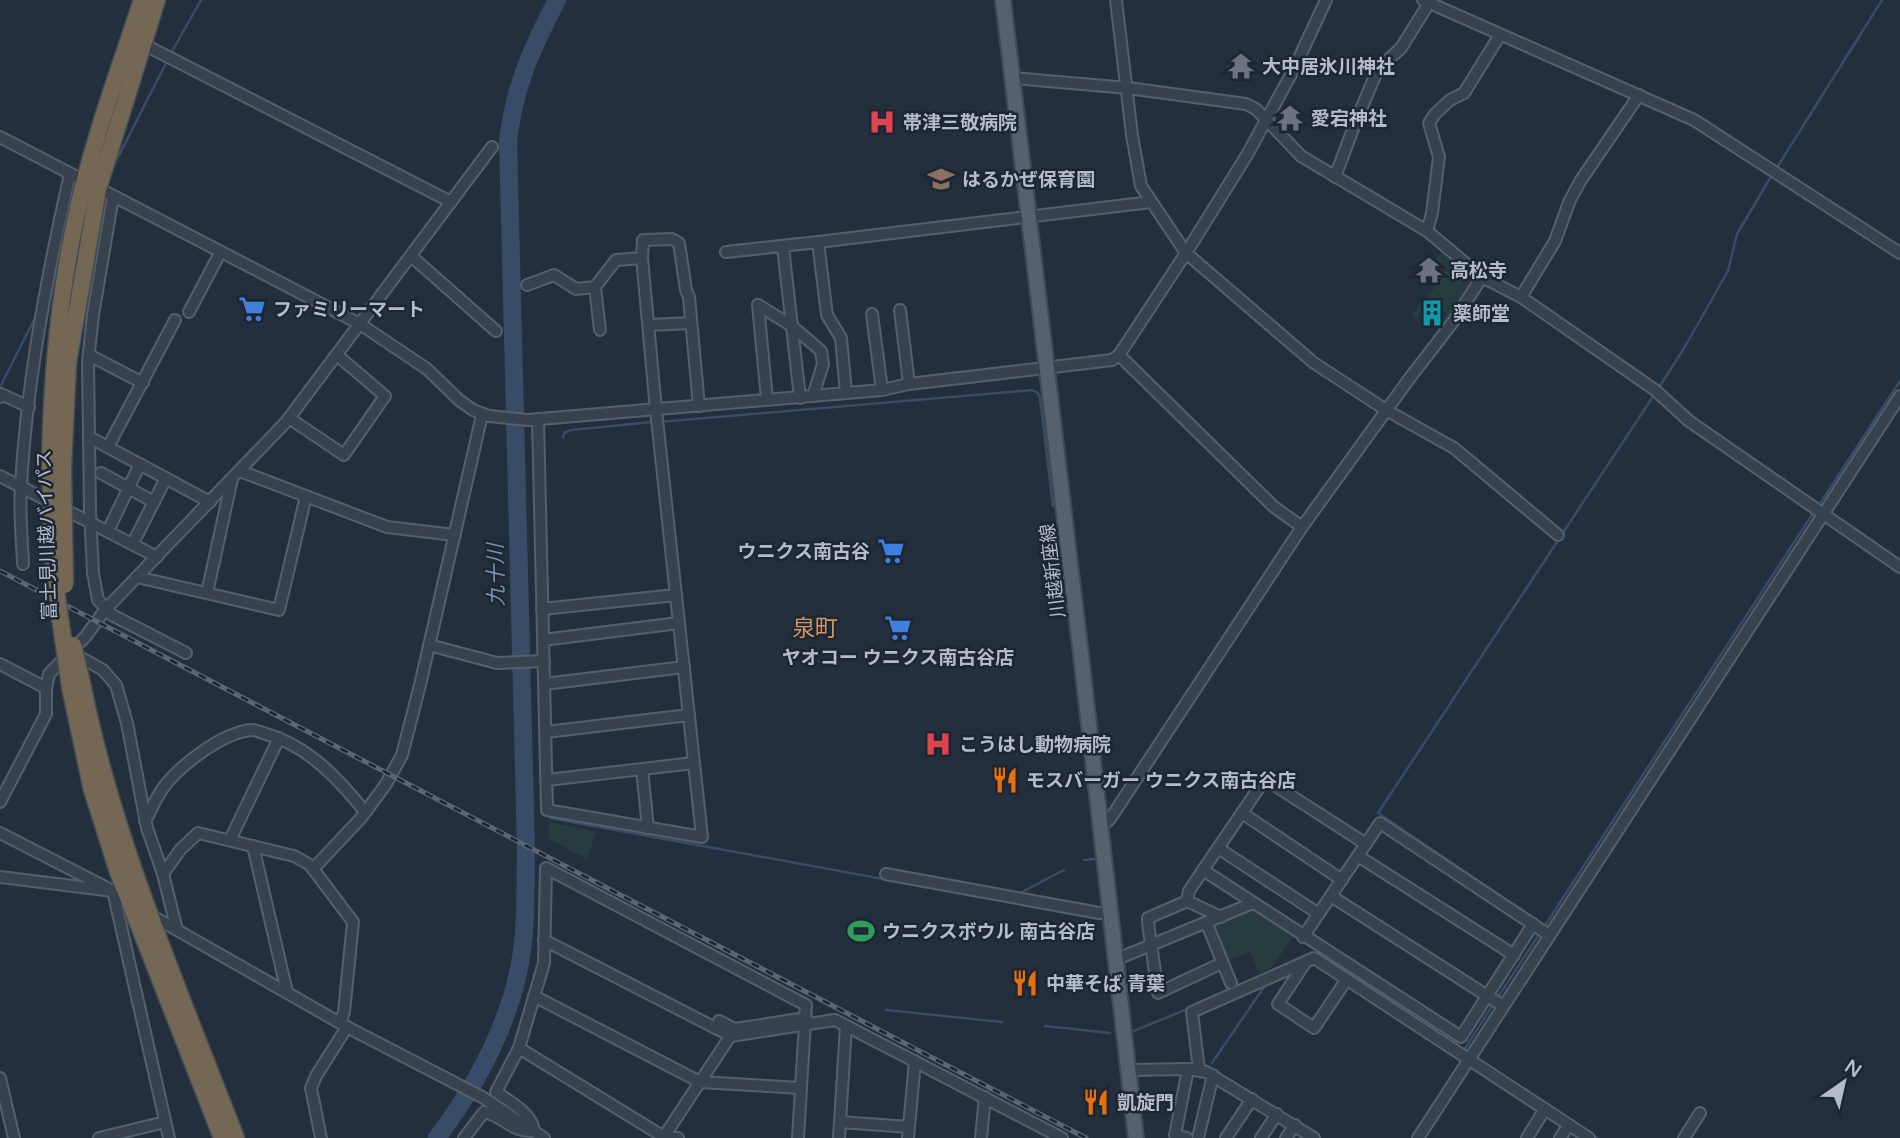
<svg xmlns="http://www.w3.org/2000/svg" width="1900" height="1138" font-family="'Varela Round','Noto Sans JP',sans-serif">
  <rect width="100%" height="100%" fill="#242f3e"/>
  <g fill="#263c3f">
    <polygon points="1444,250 1476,277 1443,328 1440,326 1447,314 1431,302 1416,319 1412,314 1443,278 1441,276 1447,269 1435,259"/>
    <polygon points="549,822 596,831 587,859 549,839"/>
    <polygon points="1251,909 1256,909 1294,935 1273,966 1260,974 1250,952 1226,961 1212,930 1214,926"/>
  </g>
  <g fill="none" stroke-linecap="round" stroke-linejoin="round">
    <g stroke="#394c67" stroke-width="2.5">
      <polyline points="170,55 201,0"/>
      <polyline points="113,167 167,61"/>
      <polyline points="1776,169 1882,0"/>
      <polyline points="52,285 58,273"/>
      <polyline points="0,387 36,316"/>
      <polyline points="1658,389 1686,345 1728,271 1737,234 1772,175"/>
      <polyline points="659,422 1032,390 1038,393 1040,398 1053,506"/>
      <polyline points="563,438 564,433 571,430 652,422"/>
      <polyline points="1819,505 1900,381"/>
      <polyline points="550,818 1003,901"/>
      <polyline points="1084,860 1094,859"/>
      <polyline points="1020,893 1064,870"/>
      <polyline points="1545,926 1378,813 1654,395"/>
      <polyline points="1544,927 1815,510"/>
      <polyline points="523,935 532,935"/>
      <polyline points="1498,997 1540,933"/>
      <polyline points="886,1010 1002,1022"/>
      <polyline points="820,1017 832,1014"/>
      <polyline points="1045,1026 1110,1033"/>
      <polyline points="1131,1032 1190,1008"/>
      <polyline points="1464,1050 1494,1003"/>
      <polyline points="1212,1063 1264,987"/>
      <polyline points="1591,1134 1597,1138"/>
    </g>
    <path stroke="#394c67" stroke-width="18" d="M 437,1138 C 476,1086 508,1027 520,963 C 527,926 525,887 526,849 L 508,140 C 515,85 532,48 557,0"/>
    <g stroke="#565f6c" stroke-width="14">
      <g id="minor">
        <polyline points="1326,0 1294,69 1247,155 1186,253 1314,363 1386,410 1454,448 1558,535"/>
        <polyline points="1423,0 1694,120 1900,253"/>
        <polyline points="143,44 451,202"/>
        <polyline points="1012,78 1128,88 1246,104 1256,109 1301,156 1427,231 1482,277 1521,297 1655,390 1689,421 1900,567"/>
        <polyline points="0,137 360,324 427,369 459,400 473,410 489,416 528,420 882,390 909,384 1112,360 1119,355 1186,253 1141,186 1132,135 1116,0"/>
        <polyline points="1335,177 1356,121 1378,69 1401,48 1429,3"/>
        <polyline points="113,197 93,315 88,361 90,510 93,573 98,600 112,615 186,653"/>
        <polyline points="1427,231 1432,213 1439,157 1429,123 1435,114 1450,100 1464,93 1500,35"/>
        <polyline points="818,242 1151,202"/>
        <polyline points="783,247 800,398"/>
        <polyline points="726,252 818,242 827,315 841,338 846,393"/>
        <polyline points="411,256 496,331"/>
        <polyline points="642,258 643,240 672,239 679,243 686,290 689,297 699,406"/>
        <polyline points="527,285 554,275 576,289 595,287"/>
        <polyline points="1521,297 1555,241 1570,200 1581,180 1639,95"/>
        <polyline points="758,305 792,326 821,351 823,364 813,396"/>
        <polyline points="758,305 767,399"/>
        <polyline points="900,310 909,384"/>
        <polyline points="189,312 220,253"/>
        <polyline points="872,314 882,390"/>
        <polyline points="649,325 691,323"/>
        <polyline points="89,355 143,383"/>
        <polyline points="0,397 1,394 29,407"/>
        <polyline points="289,418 344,455 385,396 337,355"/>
        <polyline points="538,419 547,810 702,837 656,410 642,258 616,260 595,287 600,330"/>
        <polyline points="89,437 210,502"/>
        <polyline points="108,447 175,320"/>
        <polyline points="240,471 387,527 455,535"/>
        <polyline points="101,473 154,502"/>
        <polyline points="0,476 157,557"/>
        <polyline points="1302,527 1409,379 1453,322 1482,277"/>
        <polyline points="108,531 140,464"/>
        <polyline points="133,543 166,478"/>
        <path d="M 23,564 C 22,538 19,511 21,485 C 27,380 47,276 70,174"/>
        <polyline points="137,577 279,610 306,496"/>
        <polyline points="207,593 232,479"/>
        <polyline points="542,609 676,595"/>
        <polyline points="543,640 679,623"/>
        <polyline points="429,645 497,663 544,661"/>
        <polyline points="71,652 103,670 116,685 127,723 147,828 163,874 177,930"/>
        <polyline points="0,664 46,688"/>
        <polyline points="544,684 684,667"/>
        <polyline points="546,732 689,715"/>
        <polyline points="642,769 648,828"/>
        <polyline points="547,780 694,763"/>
        <polyline points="0,802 46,714 46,688 49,674 86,636 105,610 286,422 492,147"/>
        <polyline points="1242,813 1342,880"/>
        <path d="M 145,821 C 151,810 156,798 163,788 C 180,765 222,733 251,730 C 256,730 261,732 266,734 C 308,746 339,779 365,812"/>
        <polyline points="1101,827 1110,819 1302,527 1274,507 1119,355"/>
        <polyline points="0,833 113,891 169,1138"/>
        <polyline points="230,840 279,738"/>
        <polyline points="1366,844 1265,779 1203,870 1461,1037 1533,924"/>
        <polyline points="253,846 287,992"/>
        <polyline points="1218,848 1319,914"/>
        <polyline points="1358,856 1514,955"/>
        <polyline points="313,869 361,818 386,784 402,755 420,685 482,415"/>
        <polyline points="163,874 180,850 198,833 294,856 310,865 353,922 344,1012 340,1023"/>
        <polyline points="886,874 1099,913 1111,913"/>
        <polyline points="0,877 113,891 130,902"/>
        <polyline points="1331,896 1503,1006"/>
        <polyline points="1187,901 1189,891 1203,870"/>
        <polyline points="149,914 347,1027 482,1097 544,1138"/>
        <polyline points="1221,917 1187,901 1148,918 1148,923 1158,993 1222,963"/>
        <polyline points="1207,924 1231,983"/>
        <polyline points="1303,937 1380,823 1549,935"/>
        <polyline points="544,940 731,1036 835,1020 1062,1138"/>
        <polyline points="1117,959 1253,903"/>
        <polyline points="1305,963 1278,1004 1314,1028 1347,979"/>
        <polyline points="534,996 700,1082 801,1088"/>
        <polyline points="719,1021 735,1029 806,1018"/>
        <polyline points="519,1048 664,1137 678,1138"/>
        <polyline points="1129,1070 1188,1069 1206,1072 1314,1138"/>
        <polyline points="1199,1070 1192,1012 1314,958 1589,1138"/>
        <polyline points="0,1078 14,1138"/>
        <polyline points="840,1122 909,1127"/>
        <polyline points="99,1138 165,1122"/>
        <polyline points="321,1138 311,1088 316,1076 347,1027"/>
        <path d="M 464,1138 L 484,1112 C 505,1116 509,1132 534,1131 C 532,1113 510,1102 496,1092 L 519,1048 L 544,963 L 546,868 L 806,1005 L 798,1138"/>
        <polyline points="663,1138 733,1032"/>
        <polyline points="839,1138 846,1026"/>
        <polyline points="908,1138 915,1061"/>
        <polyline points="981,1138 985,1097"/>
        <polyline points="1187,1138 1175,1135 1188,1069"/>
        <polyline points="1198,1138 1213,1075"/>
        <polyline points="1226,1138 1252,1099"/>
        <polyline points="1261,1138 1277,1114"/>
        <polyline points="1286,1138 1295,1125"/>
        <polyline points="1418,1138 1900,396"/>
        <polyline points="1527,1138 1545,1109"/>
        <polyline points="1560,1138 1569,1125"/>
        <polyline points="1684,1138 1700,1113"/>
      </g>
    </g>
    <g stroke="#414a57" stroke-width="18">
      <polyline id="major" points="1003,0 1082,664 1136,1138"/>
    </g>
    <g stroke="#434c59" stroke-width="19">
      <g id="highway">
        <path d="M 50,468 C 51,379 59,291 79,204 C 95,134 120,67 142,0"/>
        <polyline points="63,468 68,363 98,189 157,0"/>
        <path d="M 82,683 C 113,840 179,989 236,1138"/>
        <polyline points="70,687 92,790 118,872 222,1138"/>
      </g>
    </g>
    <use href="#minor" stroke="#38414e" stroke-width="10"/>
    <use href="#major" stroke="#56606e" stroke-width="14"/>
    <use href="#highway" stroke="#746855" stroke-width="16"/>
    <g stroke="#5a6575" stroke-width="5">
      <polyline id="rail" points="0,571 1086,1138"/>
    </g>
    <use href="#rail" stroke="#1d2633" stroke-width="2.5" stroke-dasharray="8" stroke-linecap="butt"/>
    <g stroke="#434c59" stroke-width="19" stroke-linecap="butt">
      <g id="highway-bridge">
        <polyline points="50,468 54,576 70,687"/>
        <polyline points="63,468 65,585"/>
        <polyline points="73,645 82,683"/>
      </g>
    </g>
    <use href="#highway-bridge" stroke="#746855" stroke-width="16"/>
  </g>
  <defs>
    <g id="temple-bare" transform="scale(2.1)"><path d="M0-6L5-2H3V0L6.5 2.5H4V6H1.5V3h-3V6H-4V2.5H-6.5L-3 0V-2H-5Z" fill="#6b7280" stroke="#1d2633" stroke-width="2.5" paint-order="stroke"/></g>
    <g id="hospital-bare" transform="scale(2.1)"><path d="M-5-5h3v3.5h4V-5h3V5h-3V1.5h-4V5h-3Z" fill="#e0444e" stroke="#1d2633" stroke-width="2.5" paint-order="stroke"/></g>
    <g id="school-bare" transform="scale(2.1)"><path d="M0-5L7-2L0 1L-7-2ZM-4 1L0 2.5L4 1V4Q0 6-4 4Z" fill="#8d6e63" stroke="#1d2633" stroke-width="2.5" paint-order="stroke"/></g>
    <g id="supermarket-bare" transform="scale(2.1)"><path d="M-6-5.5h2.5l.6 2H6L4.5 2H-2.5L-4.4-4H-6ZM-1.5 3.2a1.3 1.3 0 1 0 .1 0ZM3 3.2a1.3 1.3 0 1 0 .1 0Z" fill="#3f7fe0" stroke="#1d2633" stroke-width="2.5" paint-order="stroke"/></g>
    <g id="building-bare" transform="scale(2.1)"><path d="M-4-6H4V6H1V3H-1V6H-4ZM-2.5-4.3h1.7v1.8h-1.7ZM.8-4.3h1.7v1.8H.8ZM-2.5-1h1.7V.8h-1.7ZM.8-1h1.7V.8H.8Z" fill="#0f9aa8" stroke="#1d2633" stroke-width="2.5" paint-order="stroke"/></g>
    <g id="restaurant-bare" transform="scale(2.1)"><path d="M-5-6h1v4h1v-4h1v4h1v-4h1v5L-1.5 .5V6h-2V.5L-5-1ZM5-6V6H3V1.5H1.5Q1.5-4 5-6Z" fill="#e8710a" stroke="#1d2633" stroke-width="2.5" paint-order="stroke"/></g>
    <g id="stadium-bare" transform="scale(2.1)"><path d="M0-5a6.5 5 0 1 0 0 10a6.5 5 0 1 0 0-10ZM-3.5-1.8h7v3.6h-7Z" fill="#2e9e5b" stroke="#1d2633" stroke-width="2.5" paint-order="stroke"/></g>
  </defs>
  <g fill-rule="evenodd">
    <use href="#temple-bare" x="1241" y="66"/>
    <use href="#temple-bare" x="1290" y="118"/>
    <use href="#hospital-bare" x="882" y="122"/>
    <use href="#school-bare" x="941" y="179"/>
    <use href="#temple-bare" x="1429" y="270"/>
    <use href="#supermarket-bare" x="252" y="309"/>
    <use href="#building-bare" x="1432" y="313"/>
    <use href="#supermarket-bare" x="891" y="551"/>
    <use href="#supermarket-bare" x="898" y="628"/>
    <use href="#hospital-bare" x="938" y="744"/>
    <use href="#restaurant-bare" x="1005" y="780"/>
    <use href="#stadium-bare" x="861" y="931"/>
    <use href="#restaurant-bare" x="1025" y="983"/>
    <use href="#restaurant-bare" x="1096" y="1102"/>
  </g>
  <g text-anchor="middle" stroke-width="5" stroke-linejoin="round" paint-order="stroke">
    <g font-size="19" font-weight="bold" fill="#b4bcc9" stroke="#1d2633" text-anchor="start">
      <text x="1262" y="73">大中居氷川神社</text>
      <text x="1311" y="125">愛宕神社</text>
      <text x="903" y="129">帯津三敬病院</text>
      <text x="962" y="186">はるかぜ保育園</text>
      <text x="1450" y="277">高松寺</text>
      <text x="273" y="316">ファミリーマート</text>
      <text x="1453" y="320">薬師堂</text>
      <text x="870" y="558" text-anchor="end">ウニクス南古谷</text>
      <text x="898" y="664" text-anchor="middle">ヤオコー ウニクス南古谷店</text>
      <text x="959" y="751">こうはし動物病院</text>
      <text x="1026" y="787">モスバーガー ウニクス南古谷店</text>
      <text x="882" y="938">ウニクスボウル 南古谷店</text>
      <text x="1046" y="990">中華そば 青葉</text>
      <text x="1117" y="1109">凱旋門</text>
    </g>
    <g font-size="19" fill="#b4bcc9" stroke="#1d2633">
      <text transform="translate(46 535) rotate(-92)" y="7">富士見川越バイパス</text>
      <text transform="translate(1052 571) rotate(-97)" y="7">川越新座線</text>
    </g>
    <g font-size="21" font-style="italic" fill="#7c92b1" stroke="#1d2633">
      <text transform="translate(496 575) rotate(-91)" y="7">九十川</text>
    </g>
    <g font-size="23" fill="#d59563" stroke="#1d2633">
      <text x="815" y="636">泉町</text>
    </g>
  </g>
  <g transform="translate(1844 1082) rotate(34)" stroke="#1d2633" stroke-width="5" paint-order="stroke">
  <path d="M0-5L12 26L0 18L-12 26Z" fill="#b4bcc9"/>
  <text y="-10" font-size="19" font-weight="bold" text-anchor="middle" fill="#b4bcc9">N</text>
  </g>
</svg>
